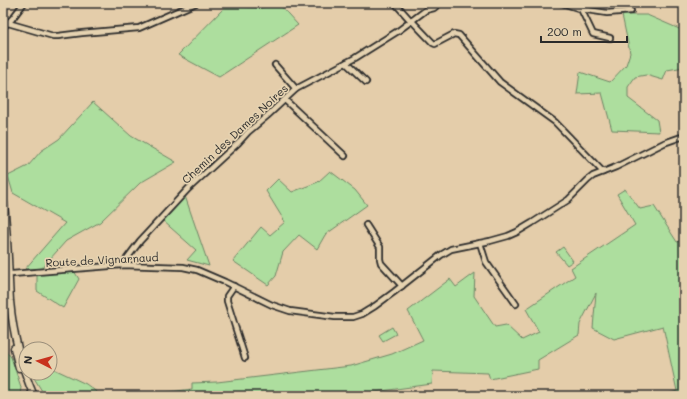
<svg xmlns="http://www.w3.org/2000/svg" width="687" height="399" font-family="Mali,sans-serif">
  <rect width="100%" height="100%" fill="#e4cdaa"/>
  <filter id="ink" filterUnits="userSpaceOnUse"><feTurbulence type="fractalNoise" baseFrequency=".025" numOctaves="2"/><feDisplacementMap in="SourceGraphic" scale="8" xChannelSelector="R" yChannelSelector="G"/><feConvolveMatrix kernelMatrix="1 2 1 2 8 2 1 2 1" color-interpolation-filters="sRGB"/></filter>
  <g filter="url(#ink)">
    <g fill="#adde9e" stroke="#6c8464">
      <polygon points="220,3 235,3 239,6 260,8 278,3 298,25 219,77 178,55 225,7"/>
      <polygon points="622,15 647,15 684,31 684,67 667,70 663,80 646,75 635,77 628,87 628,98 657,120 659,132 612,130 602,93 577,94 580,72 610,82 626,65 630,53"/>
      <polygon points="93,102 131,136 176,162 140,183 100,222 66,241 41,269 25,269 65,223 13,193 8,176 28,166 41,151 59,139"/>
      <polygon points="330,171 355,190 367,205 325,235 317,249 299,235 283,252 276,276 268,285 233,261 261,227 270,235 285,222 266,191 278,179 292,192 318,182"/>
      <polygon points="625,189 640,209 654,206 677,242 684,240 684,395 661,396 677,391 663,326 614,339 593,328 596,293 580,324 579,335 538,360 538,369 490,379 488,373 433,371 432,384 346,396 141,396 192,389 192,383 217,382 351,366 392,354 423,340 408,311 450,279 456,287 475,273 474,296 495,327 506,325 522,340 539,332 526,309 575,276 571,268 635,225 617,194"/>
      <polygon points="185,196 209,266 187,260 196,250 162,220"/>
      <polygon points="563,247 573,261 567,265 556,252"/>
      <polygon points="68,270 74,271 79,279 63,308 37,291 37,274"/>
      <polygon points="392,327 396,334 383,341 379,335"/>
      <polygon points="3,347 11,357 21,387 20,396 3,396"/>
      <polygon points="50,360 54,369 86,384 102,396 45,396 31,373 50,373"/>
    </g>
    <g fill="none" stroke-linecap="round" stroke-linejoin="round">
      <g stroke="#2b2b2b" stroke-width="8">
        <g id="minor">
          <polyline points="395,3 411,21"/>
          <polyline points="562,3 581,9 607,13 631,11"/>
          <polyline points="581,9 593,34 610,38"/>
          <polyline points="412,21 433,43 435,44 454,34 459,35 500,82 555,122 603,172"/>
          <polyline points="8,23 53,36 58,36 82,33 139,28 196,3"/>
          <polyline points="3,27 12,19 24,3"/>
          <polyline points="346,63 366,82"/>
          <polyline points="275,65 296,89"/>
          <polyline points="285,100 345,156"/>
          <polyline points="366,225 380,247 380,259 381,263 402,286"/>
          <polyline points="480,243 486,262 516,304"/>
          <polyline points="122,265 140,241 188,189 238,143 248,132 267,116 296,89 355,58 398,31 426,10 434,8 440,3"/>
          <polyline points="12,274 122,265 183,267 197,270 225,282 272,305 290,311 335,317 353,317 362,314 375,306 394,292 441,255 451,249 490,241 508,236 517,232 532,223 568,200 588,180 593,176 616,167 664,143 684,136"/>
          <polyline points="234,286 227,296 227,301 245,358"/>
        </g>
      </g>
      <g stroke="#2b2b2b" stroke-width="9">
        <g id="highway">
          <path d="M 3,197 C 8,232 8,267 10,301 C 13,334 21,366 34,396"/>
          <polyline points="4,265 6,296"/>
          <polyline points="14,348 19,368"/>
        </g>
      </g>
      <use href="#minor" stroke="#e5d2b0" stroke-width="4.5"/>
      <use href="#highway" stroke="#e5d2b0" stroke-width="6"/>
    </g>
  </g>
  <g text-anchor="middle" stroke-width="3.5" stroke-linejoin="round" paint-order="stroke">
    <g font-size="11" fill="#2b2b2b" stroke="#e5d2b0">
      <text transform="translate(235 134) rotate(-43)" y="4">Chemin des Dames Noires</text>
      <text transform="translate(102 260) rotate(-3)" y="4">Route de Vignarnaud</text>
    </g>
  </g>
  <rect width="687" height="399" fill="none" stroke="#e5d2b0" stroke-width="16"/>
  <rect x="8" y="8" width="671" height="383" fill="none" stroke="#2b2b2b" stroke-width="1.5" filter="url(#ink)"/>
  <g transform="translate(38 361) rotate(276)"><circle r="19" fill="#e5d2b0" stroke="#9b8f7b"/>
  <path d="M0-3L7 15L0 10L-7 15Z" fill="#c8321e"/>
  <text y="-6" font-size="11" font-weight="bold" text-anchor="middle" fill="#2b2b2b">N</text>
  </g>
  <path d="M541 36v6h86v-6" fill="none" stroke="#2b2b2b" stroke-width="2"/>
  <text x="547" y="36" font-size="12" fill="#2b2b2b" stroke="#e5d2b0" stroke-width="3" paint-order="stroke">200 m</text>
</svg>
